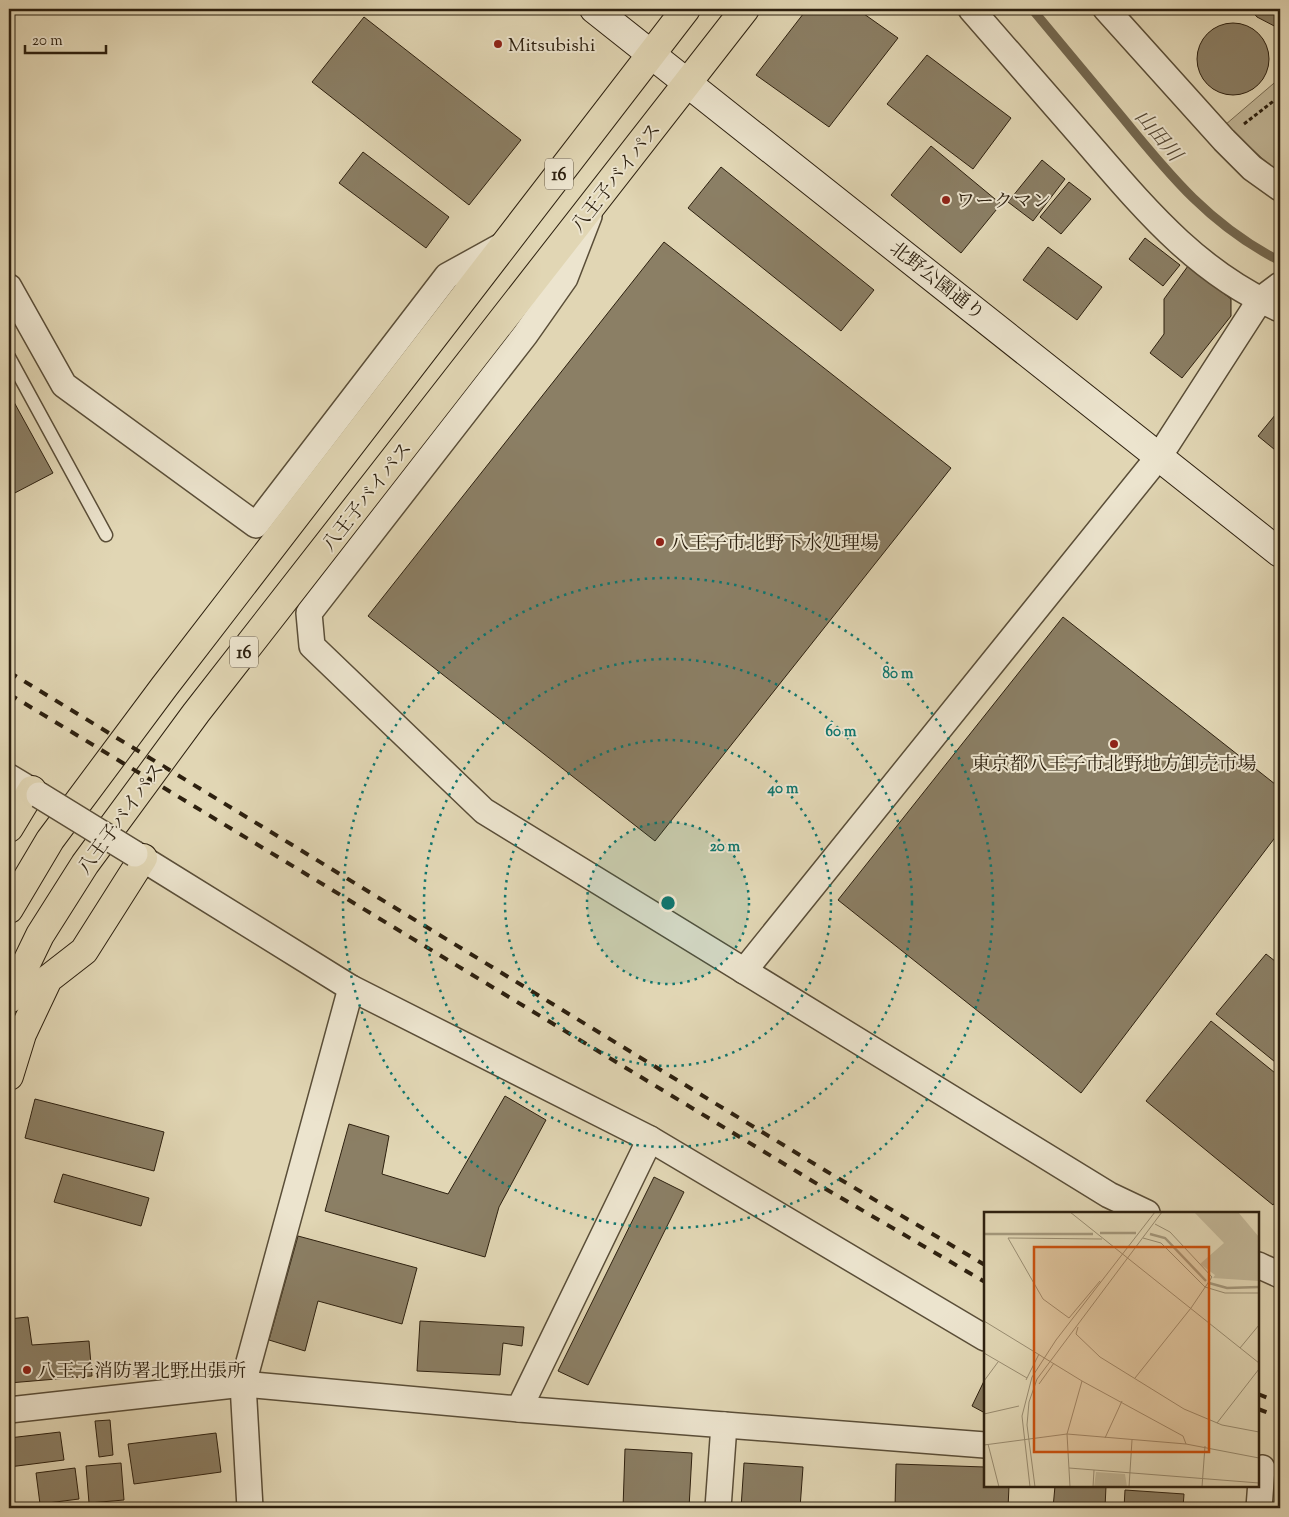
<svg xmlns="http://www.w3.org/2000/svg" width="1289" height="1517" font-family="'Sorts Mill Goudy','Noto Serif JP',serif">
  <rect width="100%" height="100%" fill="#e1d6b4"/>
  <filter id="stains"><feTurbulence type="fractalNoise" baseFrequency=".004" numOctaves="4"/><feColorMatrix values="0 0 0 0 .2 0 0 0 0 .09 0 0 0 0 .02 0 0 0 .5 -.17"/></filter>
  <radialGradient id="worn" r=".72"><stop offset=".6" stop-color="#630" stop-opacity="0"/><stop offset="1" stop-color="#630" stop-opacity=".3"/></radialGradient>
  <polygon fill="#c2b798" stroke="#786c54" points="1280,78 1280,174 1225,125"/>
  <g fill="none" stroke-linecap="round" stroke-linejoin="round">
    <path stroke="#746850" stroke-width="9" d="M 1032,9 C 1062,45 1092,81 1122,117 C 1170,176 1211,226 1280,261"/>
  </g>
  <g fill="#8b7f65" stroke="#2d200f">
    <polygon points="807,9 857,9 898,38 829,127 756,75"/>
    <polygon points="1250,9 1280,9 1280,29 1257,17"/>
    <polygon points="364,17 521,140 469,205 312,82"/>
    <circle cx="1233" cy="59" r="36"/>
    <polygon points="927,55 1011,118 973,169 887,104"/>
    <polygon points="931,146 1001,204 961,253 891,195"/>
    <polygon points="363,152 449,217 426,248 339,183"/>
    <polygon points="1042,160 1065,179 1033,221 1008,202"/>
    <polygon points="721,167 874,290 841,331 688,208"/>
    <polygon points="1069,182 1091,199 1061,234 1040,217"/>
    <polygon points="1145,238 1180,265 1163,286 1129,259"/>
    <polygon points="664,242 951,468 655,841 368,616"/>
    <polygon points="1048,247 1102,287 1077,320 1023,280"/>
    <polygon points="1188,266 1231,299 1231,316 1182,378 1150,353 1164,334 1164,299"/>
    <polygon points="9,393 53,473 9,496"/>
    <polygon points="1280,409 1280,454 1258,436"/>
    <polygon points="1063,617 1280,788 1280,831 1081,1093 838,900"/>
    <polygon points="1266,954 1280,965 1280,1066 1216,1014"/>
    <polygon points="1211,1021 1280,1077 1280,1196 1273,1205 1146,1101"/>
    <polygon points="505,1096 546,1120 499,1207 485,1257 325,1211 349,1124 389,1136 382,1174 448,1194"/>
    <polygon points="35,1099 164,1132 154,1171 25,1138"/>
    <polygon points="63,1174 149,1198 141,1226 54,1202"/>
    <polygon points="654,1177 684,1192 588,1385 558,1371"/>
    <polygon points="298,1236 417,1268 402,1324 318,1301 305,1351 269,1340"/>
    <polygon points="28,1317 32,1345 89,1341 92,1376 9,1383 9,1319"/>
    <polygon points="420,1321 524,1327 522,1346 503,1343 500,1375 417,1371"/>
    <polygon points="985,1379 985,1413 972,1406"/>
    <polygon points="110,1420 113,1455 99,1457 95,1421"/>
    <polygon points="60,1432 64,1460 9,1467 9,1438"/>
    <polygon points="216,1433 221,1472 134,1484 128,1444"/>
    <polygon points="625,1449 692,1453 689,1508 623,1508"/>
    <polygon points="121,1463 124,1500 89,1503 86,1466"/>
    <polygon points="744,1463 803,1467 800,1508 741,1508"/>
    <polygon points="896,1464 985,1467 985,1486 1009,1486 1008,1508 895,1508"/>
    <polygon points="75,1468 79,1499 40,1504 36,1473"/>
    <polygon points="1055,1486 1106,1486 1105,1508 1053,1508"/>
    <polygon points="1125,1490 1184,1494 1183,1508 1124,1508"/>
  </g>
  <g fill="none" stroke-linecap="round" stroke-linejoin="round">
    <g stroke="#5a4e38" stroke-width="15">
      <polyline id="lane" points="9,357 106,535"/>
    </g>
    <g stroke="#5a4e38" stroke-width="28">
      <g id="street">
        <path d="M 971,9 C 1009,53 1048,97 1086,141 C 1144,208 1197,273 1280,309"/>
        <polyline points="1106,9 1224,140 1252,168 1280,188"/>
        <polyline points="589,216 565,278 525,335 309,613 312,646 484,811 1109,1195 1147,1213"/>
        <polyline points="9,287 64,385 256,525 447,276 505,244"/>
        <polyline points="9,777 39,795"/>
        <polyline points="135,854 351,988 650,1139 985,1338"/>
        <polyline points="744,971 1160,455 1260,300 1280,285"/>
        <polyline points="1258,1265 1280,1275"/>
        <polyline points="519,1409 650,1139"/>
        <polyline points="9,1410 243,1384 519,1409 985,1445"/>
        <polyline points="250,1508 243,1384 351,988"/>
        <polyline points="718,1508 724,1425"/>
        <polyline points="1259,1508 1262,1468"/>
      </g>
    </g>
    <g stroke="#2d200f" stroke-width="30">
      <polyline id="secondary" points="594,9 1280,553"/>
    </g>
    <g stroke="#2d200f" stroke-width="30">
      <g id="highway">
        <polyline points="9,828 32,790"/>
        <polyline points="9,909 50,840 164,687 686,9"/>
        <polyline points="9,999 40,935 85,864 196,713 745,9"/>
        <polyline points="9,1076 22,1034 48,979 84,951 143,858"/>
      </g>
    </g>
    <polyline stroke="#2d200f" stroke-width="3" stroke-dasharray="4 2.5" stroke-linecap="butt" points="1244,124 1280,96"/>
    <use href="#lane" stroke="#ece4ce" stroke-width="12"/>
    <use href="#street" stroke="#ece4ce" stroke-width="25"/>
    <use href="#secondary" stroke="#ece4ce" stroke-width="28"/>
    <use href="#highway" stroke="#e1d6b4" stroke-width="28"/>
    <g stroke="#2d200f" stroke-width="4" stroke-dasharray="9 9" stroke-linecap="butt">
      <polyline points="9,672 826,1171 985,1265"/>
      <polyline points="9,694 819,1185 985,1282"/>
      <polyline points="1258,1394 1280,1403"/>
      <polyline points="1258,1409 1280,1417"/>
    </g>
    <g stroke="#5a4e38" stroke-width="28" stroke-linecap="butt">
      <polyline id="street-bridge" points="39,795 135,854"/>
    </g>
    <use href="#street-bridge" stroke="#ece4ce" stroke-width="25"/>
  </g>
  <circle cx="668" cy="903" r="81" fill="#0f766e" fill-opacity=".12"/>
  <g fill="none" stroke="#0f766e" stroke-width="2.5" stroke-dasharray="2.5 5">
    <circle cx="668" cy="903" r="81"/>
    <circle cx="668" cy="903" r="163"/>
    <circle cx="668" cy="903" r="244"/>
    <circle cx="668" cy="903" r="325"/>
  </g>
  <g fill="#8f2418" stroke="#ece4ce" stroke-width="2">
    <circle cx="498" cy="44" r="5"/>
    <circle cx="946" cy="200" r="5"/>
    <circle cx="660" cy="542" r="5"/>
    <circle cx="1114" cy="744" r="5"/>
    <circle cx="27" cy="1370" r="5"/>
  </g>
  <g text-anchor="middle" stroke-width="4" stroke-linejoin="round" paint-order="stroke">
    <g fill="#ece4ce" stroke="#665b48" stroke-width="1">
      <rect x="545" y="158.5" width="28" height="31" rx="4"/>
      <rect x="230" y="636.5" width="28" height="31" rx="4"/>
    </g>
    <g font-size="18" font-weight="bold" fill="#2d200f">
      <text x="559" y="180">16</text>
      <text x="244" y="658">16</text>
    </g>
    <g font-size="19" fill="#2d200f" stroke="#ece4ce" text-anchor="start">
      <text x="508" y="51">Mitsubishi</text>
      <text x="956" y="207">ワークマン</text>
      <text x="670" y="549">八王子市北野下水処理場</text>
      <text x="1114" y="770" text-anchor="middle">東京都八王子市北野地方卸売市場</text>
      <text x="37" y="1377">八王子消防署北野出張所</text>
    </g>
    <g font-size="19" fill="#2d200f" stroke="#ece4ce">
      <text transform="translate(615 177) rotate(-52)" y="7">八王子バイパス</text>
      <text transform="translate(938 280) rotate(38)" y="7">北野公園通り</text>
      <text transform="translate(366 496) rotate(-52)" y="7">八王子バイパス</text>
      <text transform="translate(120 818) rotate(-54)" y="7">八王子バイパス</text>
    </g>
    <g font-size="20" font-style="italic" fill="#574a35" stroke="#ece4ce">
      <text transform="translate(1159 135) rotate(50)" y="7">山田川</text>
    </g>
  </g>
  <g transform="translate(984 1212)">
    <rect width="275" height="275" fill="#e1d6b4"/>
    <path d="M 210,0 L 254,0 L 275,25 L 275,69 L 229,66 L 231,63 L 216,52 L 240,31 ZM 112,260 L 141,262 L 143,275 L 110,275 Z" fill="#c2b798"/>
    <path fill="none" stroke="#a4987c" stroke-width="2.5" d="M 116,21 L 152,21M 0,22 L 109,22M 166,22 L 181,26 L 222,69M 225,71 L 243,76 L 275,75"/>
    <path fill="none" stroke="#998d72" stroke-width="1" d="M 86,0 L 275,151M 24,26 L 59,87 L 85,106 L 116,69M 24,26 L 118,27M 159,26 L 177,31 L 221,75 L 241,81 L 275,81M 0,109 L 98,169 L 199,224 L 202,232 L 275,246M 94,115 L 92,122 L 116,145 L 200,197 L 238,213 L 275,220M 256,136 L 275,113M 0,141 L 43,166M 151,166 L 207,96 L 228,65 L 186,20 L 171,12M 42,168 L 55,142M 0,169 L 14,150M 55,172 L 70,151M 0,202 L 35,194M 233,211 L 275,157M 121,226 L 138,189M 4,232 L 15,275M 0,233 L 83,222 L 202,232M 85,256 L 275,271M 46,275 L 38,204 L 48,165 L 72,128 L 171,0M 51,275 L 43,213 L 45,190 L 53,167 L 178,0M 86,275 L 83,222 L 98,169M 109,275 L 110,258M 145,275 L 148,228M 218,275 L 221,234"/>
    <path fill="#cc500c" fill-opacity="0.15" stroke="#cc500c" stroke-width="2.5" d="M 50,35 L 225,35 L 225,240 L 50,240 Z"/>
    <rect width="275" height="275" fill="none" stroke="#2d200f" stroke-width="2.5"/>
  </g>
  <circle cx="668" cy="903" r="8" fill="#0f766e" stroke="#ece4ce" stroke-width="2.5"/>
  <g font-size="15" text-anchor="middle" font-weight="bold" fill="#0f766e" stroke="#ece4ce" stroke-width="4" stroke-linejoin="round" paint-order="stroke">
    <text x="898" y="678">80 m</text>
    <text x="841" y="736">60 m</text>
    <text x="783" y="793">40 m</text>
    <text x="725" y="851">20 m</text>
  </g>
  <rect width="1289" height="1517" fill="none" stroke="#e1d6b4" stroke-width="30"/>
  <rect x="10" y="10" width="1269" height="1497" fill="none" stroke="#2d200f" stroke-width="2.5"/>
  <rect x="15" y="15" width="1259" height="1487" fill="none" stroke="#2d200f"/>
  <path d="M25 45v8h81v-8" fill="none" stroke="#2d200f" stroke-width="2.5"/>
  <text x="32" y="45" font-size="15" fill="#2d200f" stroke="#ece4ce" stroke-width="4" paint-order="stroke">20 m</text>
  <rect width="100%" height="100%" filter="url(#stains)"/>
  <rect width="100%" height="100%" fill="url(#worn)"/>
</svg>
